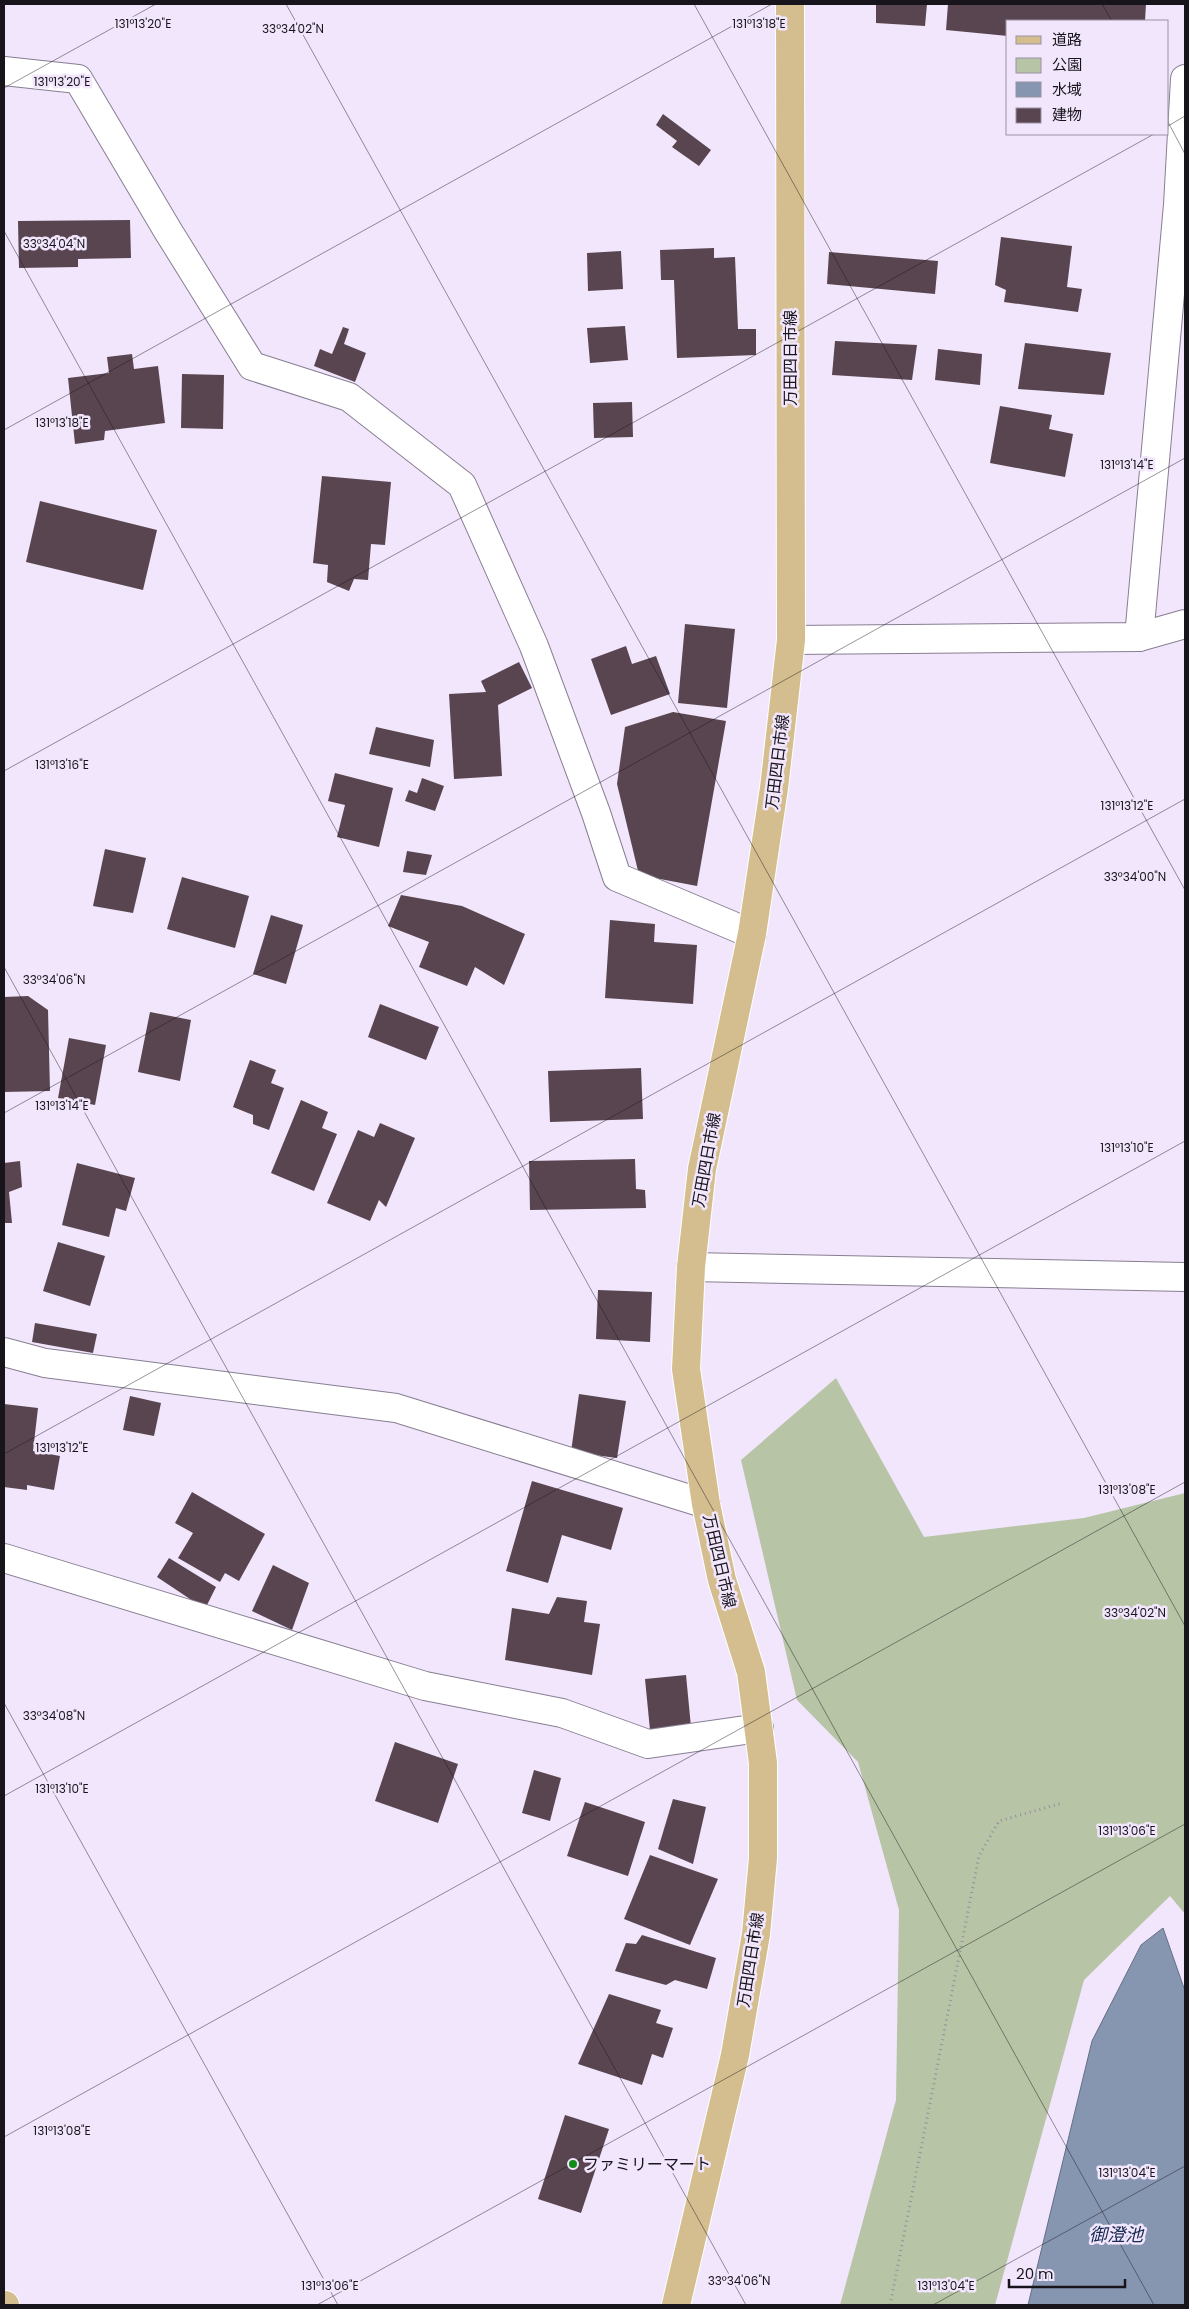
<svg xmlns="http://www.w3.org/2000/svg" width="1189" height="2309" font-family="Poppins,'Noto Sans JP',sans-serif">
  <rect width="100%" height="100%" fill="#f1e6fc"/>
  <polygon fill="#b8c4a6" points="836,1378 924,1537 1084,1518 1185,1493 1185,1914 1170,1896 1084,1980 995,2305 840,2305 896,2100 899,1910 858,1762 797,1700 741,1460"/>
  <polygon fill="#8696b1" stroke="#656f84" points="1163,1928 1185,1991 1185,2305 1028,2305 1092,2041 1141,1945"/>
  <g fill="#594550">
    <polygon points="876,4 927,4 925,26 876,23"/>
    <polygon points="948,4 1146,4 1145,21 1008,21 1008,36 946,30"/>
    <polygon points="663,114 711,150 699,166 672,147 677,141 656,125"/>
    <polygon points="130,220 131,258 78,259 78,267 19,268 18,221"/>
    <polygon points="1001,237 1072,246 1067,287 1082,289 1078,312 1004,302 1006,290 995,285"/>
    <polygon points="714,248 714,258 735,257 738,329 756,329 756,355 677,358 674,280 661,280 660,250"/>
    <polygon points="621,251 623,289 588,291 587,253"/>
    <polygon points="829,252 938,261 935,294 827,284"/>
    <polygon points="625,326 628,360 590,363 587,328"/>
    <polygon points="343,327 349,329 344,344 366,353 355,382 314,366 320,349 332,354"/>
    <polygon points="835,341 917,345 912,380 832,375"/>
    <polygon points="1025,343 1111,353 1104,395 1018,389"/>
    <polygon points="938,349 982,354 980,385 935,380"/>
    <polygon points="132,354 134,369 158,366 165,423 105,431 104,440 75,444 68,378 109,373 107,357"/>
    <polygon points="182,374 224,375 223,429 181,428"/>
    <polygon points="632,402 633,437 594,438 593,403"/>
    <polygon points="1000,406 1052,415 1049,429 1073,434 1065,477 990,463"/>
    <polygon points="322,476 391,482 385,545 371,544 368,580 354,579 349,591 327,582 328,565 313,563"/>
    <polygon points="40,501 157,530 143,590 26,562"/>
    <polygon points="685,624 735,629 727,708 678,703"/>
    <polygon points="626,646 632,664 656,656 670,694 611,715 591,659"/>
    <polygon points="519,662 532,688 498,705 502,776 454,779 449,694 486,692 481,681"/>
    <polygon points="673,712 726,721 697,886 639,875 617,784 625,727"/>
    <polygon points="376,727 434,740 430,767 369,754"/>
    <polygon points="335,773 393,788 379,847 337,837 345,805 328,801"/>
    <polygon points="422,778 444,786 435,811 405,801 409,790 417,793"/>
    <polygon points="105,849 146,858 133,913 93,906"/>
    <polygon points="407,851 432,855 426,875 403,872"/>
    <polygon points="182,877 249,896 235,948 167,929"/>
    <polygon points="401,895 462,906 525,934 504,985 475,967 467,986 419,967 429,942 388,926"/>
    <polygon points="271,915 303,925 286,984 253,974"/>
    <polygon points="610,920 655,924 654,942 697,945 693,1004 605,998"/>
    <polygon points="28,996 48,1010 50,1091 4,1092 4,997"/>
    <polygon points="380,1004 439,1027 426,1060 368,1037"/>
    <polygon points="150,1012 191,1020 180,1081 138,1072"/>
    <polygon points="69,1038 106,1045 95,1105 58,1098"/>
    <polygon points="250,1060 276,1070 271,1083 284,1088 269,1130 253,1124 253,1115 233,1107"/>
    <polygon points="641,1068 643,1119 550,1122 548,1071"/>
    <polygon points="301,1100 328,1112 322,1128 337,1134 314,1191 271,1173"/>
    <polygon points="380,1123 415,1138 386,1207 379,1200 370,1221 327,1203 358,1130 374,1137"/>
    <polygon points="635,1159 636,1189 645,1190 646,1208 530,1210 529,1161"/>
    <polygon points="20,1161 22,1187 9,1192 12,1223 4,1223 4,1163"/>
    <polygon points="77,1163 135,1178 126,1211 116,1208 109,1237 62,1225"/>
    <polygon points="58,1242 105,1256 90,1306 43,1291"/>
    <polygon points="598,1290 652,1292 650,1342 596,1339"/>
    <polygon points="35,1323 97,1334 93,1353 32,1342"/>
    <polygon points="579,1394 626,1401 617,1458 571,1452"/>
    <polygon points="130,1396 161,1403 154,1436 123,1430"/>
    <polygon points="4,1404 38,1408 33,1451 60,1456 54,1490 27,1485 27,1490 4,1487"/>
    <polygon points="532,1481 623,1508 611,1550 562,1535 548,1583 506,1571"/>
    <polygon points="192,1492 265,1534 239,1581 225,1573 220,1582 178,1558 193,1533 175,1523"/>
    <polygon points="169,1558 216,1587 205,1609 157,1577"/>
    <polygon points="273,1565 309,1583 292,1630 252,1611"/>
    <polygon points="557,1597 587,1601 584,1622 600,1624 592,1675 505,1660 512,1608 549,1614"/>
    <polygon points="686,1675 691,1727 650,1730 645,1679"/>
    <polygon points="395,1742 458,1764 438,1823 375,1801"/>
    <polygon points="534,1770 561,1778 550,1821 522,1813"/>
    <polygon points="673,1799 706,1807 693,1864 658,1849"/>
    <polygon points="585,1802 645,1822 628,1876 567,1856"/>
    <polygon points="650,1855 718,1879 690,1945 624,1919"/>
    <polygon points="642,1935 716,1958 707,1989 675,1980 666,1985 615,1971 626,1943 636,1944"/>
    <polygon points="609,1994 661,2010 656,2023 673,2028 663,2058 652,2054 642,2085 578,2064"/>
    <polygon points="565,2115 609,2129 581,2213 538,2199"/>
  </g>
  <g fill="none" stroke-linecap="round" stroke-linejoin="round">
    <g stroke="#887e91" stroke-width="30">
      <g id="minor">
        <polyline points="4,71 78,79 168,231 252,366 349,397 462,485 534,646 596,813 617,877 752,934"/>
        <polyline points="1139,637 1178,205 1185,79"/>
        <polyline points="791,640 1139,637 1185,624"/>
        <polyline points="691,1267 1185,1277"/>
        <polyline points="4,1352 45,1363 396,1408 706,1504"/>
        <polyline points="4,1558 425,1686 562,1713 648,1744 759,1728"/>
      </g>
    </g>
    <g stroke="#fff" stroke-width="30">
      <g id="major">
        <polyline points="4,2305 5,2305"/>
        <polyline points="676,2305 735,2055 756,1934 763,1858 763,1763 751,1672 722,1580 706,1504 686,1369 691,1267 702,1169 752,934 774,788 791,640 790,4"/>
      </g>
    </g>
    <polyline stroke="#968e9e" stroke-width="3" stroke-dasharray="1 4" stroke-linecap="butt" points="890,2305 979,1856 999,1821 1062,1803"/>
    <use href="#minor" stroke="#fff" stroke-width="28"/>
    <use href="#major" stroke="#d4be8f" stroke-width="28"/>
  </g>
  <path fill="none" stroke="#18141b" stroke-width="1" stroke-opacity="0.45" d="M 286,4 L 1185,1626M 694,4 L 1185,890M 1102,4 L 1112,21M 4,88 L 156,4M 1168,122 L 1185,154M 1168,126 L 1185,116M 4,231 L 1154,2305M 4,430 L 772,4M 4,771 L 1154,134M 4,967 L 746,2305M 4,1113 L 1185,458M 4,1454 L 1185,799M 4,1703 L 338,2305M 4,1796 L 1185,1141M 4,2137 L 1185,1482M 317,2305 L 1185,1824M 933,2305 L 1185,2166"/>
  <circle fill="#108c17" stroke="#f1e6fc" stroke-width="2" cx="573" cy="2164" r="5"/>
  <g text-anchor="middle" stroke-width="5" stroke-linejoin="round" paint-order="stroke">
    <g font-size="16" fill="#18141b" stroke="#f1e6fc">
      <text transform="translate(790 358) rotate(-90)" y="6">万田四日市線</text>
      <text transform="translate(777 762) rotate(-83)" y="6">万田四日市線</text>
      <text transform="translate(706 1160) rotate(-80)" y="6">万田四日市線</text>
      <text transform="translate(720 1561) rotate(77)" y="6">万田四日市線</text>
      <text transform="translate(750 1960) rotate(-81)" y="6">万田四日市線</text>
    </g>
    <g font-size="16" fill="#18141b" stroke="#f1e6fc" text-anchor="start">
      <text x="583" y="2170">ファミリーマート</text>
    </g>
    <g font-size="18" font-style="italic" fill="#162950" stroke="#f1e6fc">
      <text x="1116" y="2241">御澄池</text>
    </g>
  </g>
  <g font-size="12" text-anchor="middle" fill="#18141b" stroke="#f1e6fc" stroke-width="5" stroke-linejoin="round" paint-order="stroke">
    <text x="143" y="28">131°13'20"E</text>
    <text x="759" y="28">131°13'18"E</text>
    <text x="293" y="33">33°34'02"N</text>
    <text x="62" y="86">131°13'20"E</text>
    <text x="54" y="248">33°34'04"N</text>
    <text x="62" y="427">131°13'18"E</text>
    <text x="1127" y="469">131°13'14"E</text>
    <text x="62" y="769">131°13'16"E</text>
    <text x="1127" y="810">131°13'12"E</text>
    <text x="1135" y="881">33°34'00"N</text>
    <text x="54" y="984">33°34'06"N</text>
    <text x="62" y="1110">131°13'14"E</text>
    <text x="1127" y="1152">131°13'10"E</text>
    <text x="62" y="1452">131°13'12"E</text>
    <text x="1127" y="1494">131°13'08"E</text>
    <text x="1135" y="1617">33°34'02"N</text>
    <text x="54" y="1720">33°34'08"N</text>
    <text x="62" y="1793">131°13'10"E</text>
    <text x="1127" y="1835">131°13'06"E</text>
    <text x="62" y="2135">131°13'08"E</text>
    <text x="1127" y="2177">131°13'04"E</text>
    <text x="739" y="2285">33°34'06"N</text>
    <text x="330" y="2290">131°13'06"E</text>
    <text x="946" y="2290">131°13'04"E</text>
  </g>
  <rect width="1189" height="2309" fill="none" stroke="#18141b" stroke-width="10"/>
  <rect x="1006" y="20" width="162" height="115" fill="#f1e6fc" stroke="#9a92a2"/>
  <rect x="1016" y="36" width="25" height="8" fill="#d4be8f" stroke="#9a92a2"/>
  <text x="1052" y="45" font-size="15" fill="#18141b">道路</text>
  <rect x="1016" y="58" width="25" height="15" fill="#b8c4a6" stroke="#9a92a2"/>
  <text x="1052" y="70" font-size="15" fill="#18141b">公園</text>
  <rect x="1016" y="82" width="25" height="15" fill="#8696b1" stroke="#9a92a2"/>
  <text x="1052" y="95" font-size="15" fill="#18141b">水域</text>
  <rect x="1016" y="108" width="25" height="15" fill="#594550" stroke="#9a92a2"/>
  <text x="1052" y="120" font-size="15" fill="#18141b">建物</text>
  <path d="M1009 2279v8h116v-8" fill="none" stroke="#18141b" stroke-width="2.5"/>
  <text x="1016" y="2279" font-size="15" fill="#18141b" stroke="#f1e6fc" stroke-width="4" paint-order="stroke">20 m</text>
</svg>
